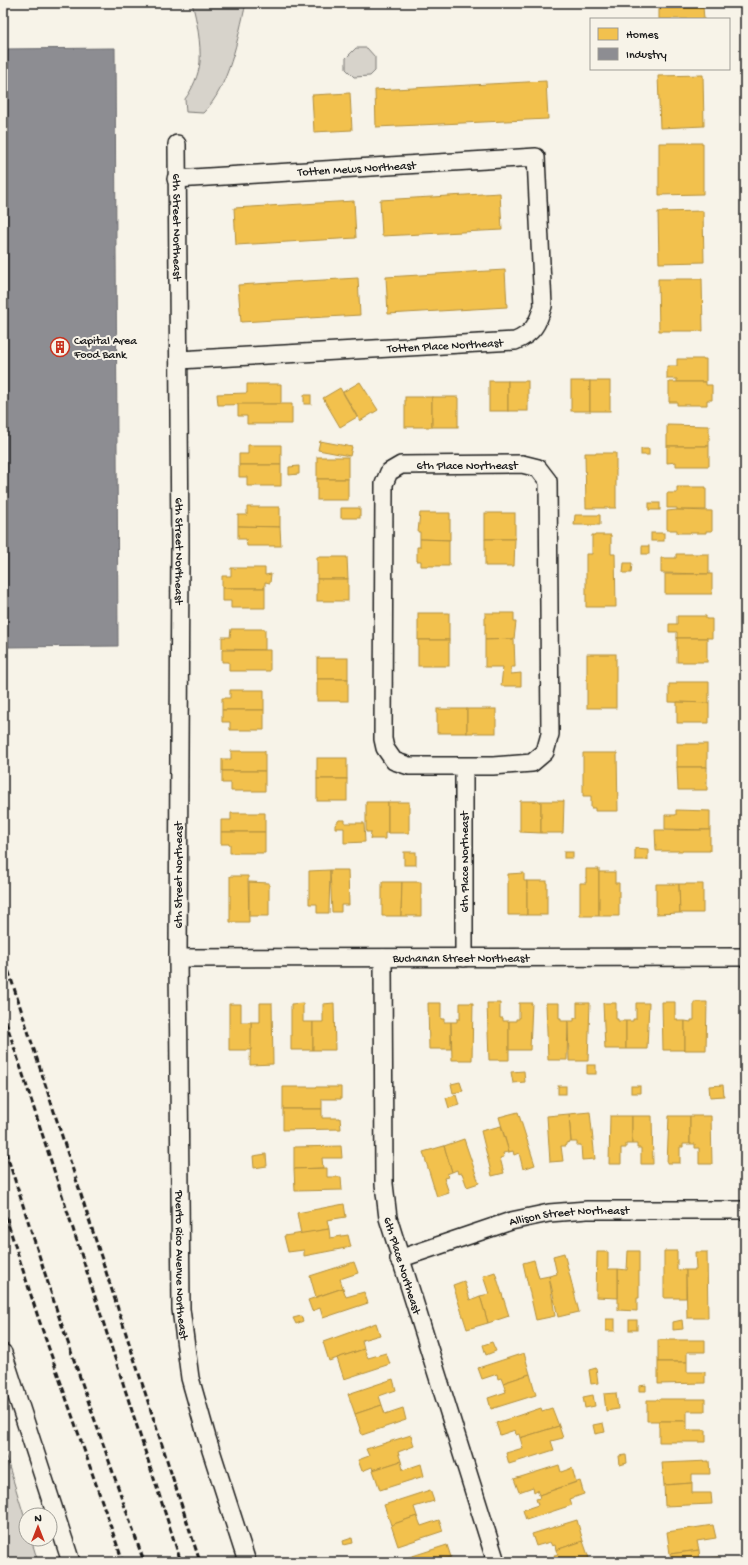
<svg xmlns="http://www.w3.org/2000/svg" width="748" height="1565" font-family="'Gochi Hand',sans-serif">
  <rect width="100%" height="100%" fill="#f7f3e8"/>
  <filter id="ink" filterUnits="userSpaceOnUse"><feTurbulence type="fractalNoise" baseFrequency=".025" numOctaves="2"/><feDisplacementMap in="SourceGraphic" scale="8" xChannelSelector="R" yChannelSelector="G"/><feConvolveMatrix kernelMatrix="1 2 1 2 8 2 1 2 1" color-interpolation-filters="sRGB"/></filter>
  <g filter="url(#ink)">
    <g fill="#d7d3cb" stroke="#7a7874">
      <path d="M 192,3 L 246,3 C 238,37 229,88 203,113 L 186,112 L 185,99 C 192,90 199,74 200,62 C 201,43 197,21 192,3 Z"/>
      <polygon points="356,48 367,48 375,57 375,71 370,76 354,77 346,69 346,58"/>
      <polygon points="3,1447 26,1522 26,1539 31,1539 38,1562 3,1562"/>
    </g>
    <g fill="#f2c14e" stroke="#b2903f">
      <polygon points="703,7 704,19 659,19 659,8"/>
      <polygon points="703,75 704,126 660,128 658,76"/>
      <polygon points="546,81 548,119 376,127 375,90"/>
      <polygon points="350,93 352,130 314,132 312,95"/>
      <polygon points="659,143 703,143 703,194 659,195"/>
      <polygon points="500,193 502,230 382,236 380,200"/>
      <polygon points="354,201 356,238 236,245 234,208"/>
      <polygon points="703,211 704,262 659,263 658,212"/>
      <polygon points="505,270 507,307 388,314 386,277"/>
      <polygon points="358,278 360,315 241,322 238,285"/>
      <polygon points="658,279 702,279 703,331 659,331"/>
      <polygon points="677,359 706,359 706,382 677,382 677,379 667,379 667,366 677,366"/>
      <rect x="489" y="381" width="19" height="30"/>
      <rect x="508" y="381" width="20" height="30"/>
      <rect x="571" y="381" width="19" height="30"/>
      <rect x="590" y="381" width="20" height="30"/>
      <polygon points="360,382 378,410 360,421 343,392"/>
      <polygon points="669,382 706,382 706,385 712,385 712,400 707,400 707,405 677,405 677,402 669,402"/>
      <polygon points="247,384 281,384 281,404 218,405 217,394 247,393"/>
      <polygon points="340,388 357,417 340,427 323,398"/>
      <rect x="304" y="395" width="7" height="9"/>
      <rect x="405" y="397" width="27" height="30"/>
      <rect x="432" y="397" width="26" height="30"/>
      <polygon points="238,404 292,404 292,424 247,424 247,416 238,416"/>
      <polygon points="667,425 709,426 709,446 667,446"/>
      <polygon points="320,441 352,447 350,456 318,450"/>
      <polygon points="248,445 281,445 281,465 239,465 239,454 248,454"/>
      <polygon points="667,446 709,446 709,466 676,466 676,462 667,463"/>
      <rect x="641" y="449" width="8" height="6"/>
      <polygon points="585,453 616,453 616,508 586,508"/>
      <rect x="317" y="457" width="31" height="22"/>
      <polygon points="239,465 281,465 281,486 247,486 247,477 239,477"/>
      <polygon points="299,466 299,474 289,475 289,467"/>
      <rect x="317" y="479" width="31" height="21"/>
      <polygon points="677,487 706,487 706,510 677,510 677,508 667,508 667,493 677,493"/>
      <rect x="649" y="503" width="11" height="7"/>
      <polygon points="247,507 280,507 280,527 238,526 238,515 247,515"/>
      <rect x="341" y="508" width="19" height="10"/>
      <polygon points="677,510 712,511 712,531 706,531 706,533 677,533 677,530 667,530 667,511"/>
      <polygon points="420,513 450,513 450,540 420,539 420,532 418,532"/>
      <rect x="485" y="513" width="30" height="26"/>
      <polygon points="575,515 600,515 600,525 574,525"/>
      <polygon points="238,526 280,527 281,546 247,546 246,539 238,539"/>
      <rect x="651" y="533" width="13" height="8"/>
      <polygon points="592,535 611,535 611,554 615,554 616,607 586,607 586,554 592,554"/>
      <polygon points="420,539 449,540 449,566 421,566 421,561 417,561 417,547 420,547"/>
      <polygon points="485,539 515,539 514,566 485,566"/>
      <rect x="642" y="546" width="7" height="8"/>
      <polygon points="676,554 709,554 709,574 661,573 661,558 676,558"/>
      <polygon points="317,557 347,557 348,579 317,579"/>
      <polygon points="624,563 632,563 631,573 623,573"/>
      <polygon points="231,568 265,568 265,575 271,574 270,583 265,582 265,588 222,588 222,576 231,576"/>
      <rect x="665" y="574" width="47" height="20"/>
      <rect x="317" y="579" width="31" height="22"/>
      <polygon points="222,588 265,588 265,608 231,608 231,601 222,601"/>
      <rect x="418" y="613" width="31" height="27"/>
      <polygon points="485,613 514,613 514,622 516,622 514,639 485,640"/>
      <polygon points="677,616 706,616 706,619 712,619 712,638 677,638 677,632 669,632 669,624 677,624"/>
      <polygon points="231,629 265,629 265,650 222,649 222,637 230,637"/>
      <rect x="677" y="638" width="30" height="24"/>
      <polygon points="514,639 515,667 511,667 511,674 521,673 521,686 501,686 503,667 485,667 485,640"/>
      <rect x="418" y="640" width="31" height="26"/>
      <polygon points="222,650 270,650 270,671 229,671 229,662 222,662"/>
      <rect x="587" y="654" width="29" height="54"/>
      <rect x="317" y="658" width="31" height="21"/>
      <rect x="317" y="679" width="31" height="22"/>
      <polygon points="677,682 709,682 709,703 669,702 669,684 677,684"/>
      <polygon points="230,690 264,690 264,710 222,710 222,698 230,698"/>
      <polygon points="677,702 709,703 709,723 677,723"/>
      <rect x="437" y="709" width="30" height="24"/>
      <rect x="467" y="709" width="29" height="24"/>
      <polygon points="222,710 264,710 264,730 230,730 230,722 222,722"/>
      <rect x="677" y="744" width="30" height="23"/>
      <polygon points="231,751 265,751 265,771 222,771 222,759 231,759"/>
      <polygon points="583,753 617,753 618,811 595,811 595,808 591,808 591,796 583,796"/>
      <rect x="317" y="758" width="30" height="21"/>
      <polygon points="677,767 707,767 707,790 678,790"/>
      <polygon points="222,771 265,771 265,791 231,791 231,783 222,783"/>
      <rect x="317" y="779" width="30" height="22"/>
      <polygon points="520,801 541,801 541,833 520,832"/>
      <polygon points="541,801 564,801 563,833 541,833"/>
      <polygon points="366,802 388,802 388,833 385,833 385,839 370,839 371,832 366,832"/>
      <rect x="388" y="802" width="21" height="31"/>
      <polygon points="676,810 710,811 710,830 665,829 665,815 676,815"/>
      <polygon points="231,813 265,813 265,832 221,832 221,820 231,820"/>
      <polygon points="339,820 345,820 345,823 364,823 365,842 344,843 344,828 335,828 335,825"/>
      <polygon points="655,830 710,830 710,851 656,851"/>
      <polygon points="221,832 265,832 265,853 230,853 230,844 221,844"/>
      <polygon points="635,848 648,849 648,860 635,860"/>
      <rect x="404" y="852" width="12" height="13"/>
      <rect x="564" y="852" width="9" height="6"/>
      <polygon points="586,869 599,869 599,916 580,916 580,883 586,883"/>
      <polygon points="330,870 329,913 317,913 317,904 309,904 309,871"/>
      <polygon points="330,870 348,870 349,905 341,905 341,912 332,912"/>
      <polygon points="599,872 615,872 615,883 619,883 619,916 599,916"/>
      <polygon points="524,873 524,881 527,881 527,915 508,915 508,874"/>
      <polygon points="230,876 248,876 249,922 230,922"/>
      <rect x="527" y="881" width="20" height="34"/>
      <polygon points="249,882 269,883 269,916 249,916"/>
      <polygon points="382,882 402,882 401,916 382,916"/>
      <polygon points="402,882 421,882 421,916 401,916"/>
      <polygon points="656,884 679,884 680,913 656,914"/>
      <polygon points="679,884 703,884 703,913 680,913"/>
      <polygon points="662,1002 675,1002 675,1019 678,1019 678,1021 685,1021 685,1050 663,1050"/>
      <polygon points="694,1002 707,1002 706,1050 685,1050 685,1021 691,1022 691,1020 694,1020"/>
      <polygon points="260,1003 272,1003 273,1064 250,1065 251,1022 260,1022"/>
      <polygon points="303,1003 303,1022 313,1022 313,1050 291,1050 291,1004"/>
      <polygon points="334,1003 335,1050 313,1050 313,1022 323,1022 323,1004"/>
      <polygon points="428,1003 441,1003 441,1019 444,1019 444,1022 451,1022 451,1049 429,1049"/>
      <polygon points="460,1003 473,1003 472,1060 452,1060 451,1022 457,1022 457,1019 460,1019"/>
      <polygon points="487,1003 500,1003 500,1018 503,1018 503,1021 509,1021 509,1060 489,1060"/>
      <polygon points="519,1003 532,1003 530,1050 509,1050 509,1021 516,1021 516,1019 519,1019"/>
      <polygon points="546,1003 559,1003 559,1018 561,1018 561,1021 568,1021 567,1060 548,1060"/>
      <polygon points="577,1003 590,1003 588,1061 569,1061 568,1021 574,1021 574,1018 577,1018"/>
      <polygon points="603,1003 616,1003 616,1019 618,1019 618,1021 626,1021 626,1049 605,1049"/>
      <polygon points="636,1003 649,1003 647,1049 626,1049 626,1021 633,1021 633,1019 636,1019"/>
      <polygon points="229,1004 241,1004 241,1022 251,1022 251,1050 229,1050"/>
      <rect x="587" y="1065" width="9" height="9"/>
      <polygon points="524,1071 525,1082 513,1083 511,1072"/>
      <polygon points="460,1082 463,1091 453,1093 451,1084"/>
      <polygon points="723,1085 724,1096 710,1097 709,1086"/>
      <rect x="558" y="1086" width="8" height="8"/>
      <rect x="631" y="1086" width="9" height="7"/>
      <polygon points="283,1087 341,1087 341,1099 322,1099 322,1109 283,1109"/>
      <polygon points="456,1095 459,1105 449,1108 446,1098"/>
      <polygon points="283,1109 322,1109 322,1118 340,1118 341,1129 283,1130"/>
      <polygon points="518,1112 535,1165 523,1169 519,1153 514,1155 513,1151 509,1152 499,1117"/>
      <polygon points="590,1112 595,1159 582,1160 581,1145 577,1145 577,1142 571,1142 569,1114"/>
      <polygon points="569,1114 571,1142 566,1143 566,1146 561,1146 563,1161 550,1162 547,1116"/>
      <polygon points="610,1116 632,1116 632,1144 626,1144 626,1148 621,1148 621,1164 609,1164"/>
      <polygon points="632,1116 652,1116 653,1164 641,1164 641,1148 637,1148 637,1144 632,1144"/>
      <polygon points="669,1116 690,1116 690,1144 683,1144 683,1147 680,1147 680,1163 667,1163"/>
      <polygon points="690,1116 711,1116 712,1164 699,1164 699,1148 695,1148 695,1144 690,1144"/>
      <polygon points="501,1126 509,1152 503,1153 504,1157 500,1158 504,1173 492,1176 481,1131"/>
      <polygon points="464,1139 479,1183 467,1187 462,1173 458,1174 457,1170 452,1172 444,1146"/>
      <polygon points="341,1146 342,1158 322,1158 323,1168 294,1169 294,1147"/>
      <polygon points="444,1146 452,1172 447,1174 448,1177 444,1178 449,1193 437,1197 423,1152"/>
      <polygon points="266,1154 267,1166 254,1168 253,1156"/>
      <polygon points="327,1168 327,1177 341,1177 342,1190 295,1191 294,1169"/>
      <polygon points="344,1204 346,1217 327,1220 329,1229 301,1234 297,1213"/>
      <polygon points="329,1229 330,1238 348,1235 351,1247 304,1256 304,1250 288,1252 284,1236"/>
      <polygon points="628,1251 639,1251 639,1298 637,1298 637,1311 618,1310 618,1269 627,1270"/>
      <polygon points="664,1251 677,1251 677,1270 686,1270 686,1298 664,1298"/>
      <polygon points="597,1252 608,1252 608,1269 618,1269 618,1298 596,1297"/>
      <polygon points="695,1252 707,1252 708,1318 687,1318 686,1270 696,1270"/>
      <polygon points="564,1253 579,1312 558,1317 549,1276 557,1274 553,1256"/>
      <polygon points="534,1260 539,1278 549,1276 555,1316 536,1320 523,1263"/>
      <polygon points="354,1262 358,1273 340,1279 343,1288 316,1297 310,1276"/>
      <polygon points="495,1272 509,1316 488,1323 480,1296 489,1294 483,1276"/>
      <polygon points="464,1281 470,1300 480,1296 488,1323 467,1329 453,1285"/>
      <polygon points="343,1288 346,1297 364,1292 368,1303 323,1318 320,1308 312,1311 308,1300"/>
      <polygon points="301,1316 303,1321 296,1324 293,1318"/>
      <rect x="606" y="1319" width="9" height="12"/>
      <rect x="629" y="1320" width="8" height="10"/>
      <polygon points="682,1320 683,1329 673,1330 673,1322"/>
      <polygon points="376,1323 380,1335 362,1340 364,1349 329,1361 323,1342"/>
      <polygon points="658,1340 705,1340 705,1352 687,1352 687,1362 658,1362"/>
      <polygon points="492,1342 496,1351 486,1355 483,1345"/>
      <polygon points="364,1349 368,1358 386,1353 390,1364 344,1379 337,1358"/>
      <polygon points="524,1353 530,1374 503,1383 501,1378 498,1379 497,1374 482,1379 478,1368"/>
      <polygon points="658,1362 687,1362 687,1372 705,1372 705,1383 658,1384"/>
      <polygon points="596,1368 598,1383 591,1384 589,1370"/>
      <polygon points="530,1374 536,1395 491,1409 488,1398 506,1392 503,1383"/>
      <polygon points="393,1379 396,1390 379,1396 382,1405 355,1414 348,1394"/>
      <polygon points="646,1385 646,1391 639,1391 639,1386"/>
      <polygon points="616,1393 618,1409 606,1411 604,1394"/>
      <polygon points="593,1395 595,1406 585,1408 583,1397"/>
      <polygon points="659,1399 705,1399 705,1411 687,1411 687,1421 647,1421 647,1400 659,1400"/>
      <polygon points="382,1405 385,1414 403,1408 406,1420 362,1435 355,1414"/>
      <polygon points="541,1408 542,1411 552,1408 559,1426 520,1438 519,1434 516,1435 515,1430 500,1435 496,1423"/>
      <polygon points="659,1421 687,1421 687,1430 706,1430 706,1442 659,1442"/>
      <polygon points="603,1423 605,1432 595,1434 593,1425"/>
      <polygon points="559,1426 563,1438 551,1441 554,1450 509,1464 506,1453 523,1448 520,1438"/>
      <polygon points="411,1435 414,1446 398,1452 401,1461 373,1470 372,1467 362,1471 358,1460 369,1456 366,1449"/>
      <polygon points="626,1455 627,1463 620,1465 619,1456"/>
      <polygon points="401,1461 403,1470 421,1464 424,1476 380,1490 373,1470"/>
      <polygon points="709,1461 710,1474 692,1474 692,1483 664,1485 662,1463"/>
      <polygon points="559,1465 561,1472 572,1468 576,1482 539,1495 537,1490 534,1492 533,1487 519,1492 514,1479"/>
      <polygon points="580,1481 584,1494 570,1499 572,1505 526,1520 523,1510 538,1505 536,1499 540,1498 539,1495"/>
      <polygon points="692,1483 692,1493 711,1493 712,1504 665,1506 664,1485"/>
      <polygon points="430,1490 434,1501 414,1507 417,1516 391,1525 384,1505"/>
      <polygon points="417,1516 421,1526 439,1520 443,1531 398,1546 391,1525"/>
      <polygon points="577,1520 583,1541 556,1550 555,1545 552,1546 550,1542 536,1546 532,1534"/>
      <polygon points="713,1525 716,1538 697,1541 699,1550 670,1554 667,1532"/>
      <polygon points="352,1538 353,1543 344,1545 343,1541"/>
      <polygon points="583,1541 590,1561 549,1562 556,1560 554,1555 558,1554 556,1550"/>
      <polygon points="447,1545 451,1557 435,1562 404,1562 403,1559"/>
      <polygon points="699,1550 700,1560 718,1557 719,1562 672,1562 670,1554"/>
    </g>
    <polygon fill="#8d8d92" stroke="#6b6b6f" points="115,48 118,646 3,647 3,49"/>
    <g fill="none" stroke-linecap="round" stroke-linejoin="round">
      <g stroke="#1c1c1c" stroke-width="20">
        <g id="minor">
          <path id="s1" d="M 177,144 L 180,549 L 178,958 L 181,1309 L 190,1378 L 207,1438 L 247,1562"/>
          <path id="s2" d="M 176,179 L 536,157 L 543,306 C 538,323 533,334 515,341 L 179,360"/>
          <polygon points="522,464 538,468 548,481 550,734 545,752 532,763 493,766 409,766 394,761 385,748 383,739 384,484 389,472 401,465"/>
          <polyline points="464,767 464,958"/>
          <path id="s3" d="M 178,958 L 745,957"/>
          <path id="s4" d="M 383,958 L 384,1184 L 388,1218 L 496,1562"/>
          <path id="s5" d="M 399,1259 L 511,1221 L 549,1213 L 587,1210 L 745,1210"/>
          <polyline points="3,1353 71,1562"/>
        </g>
      </g>
      <use href="#minor" stroke="#f7f3e8" stroke-width="17"/>
      <g stroke="#1c1c1c" stroke-width="3" stroke-dasharray="6 3" stroke-linecap="butt">
        <polyline points="3,954 200,1562"/>
        <polyline points="3,1013 181,1562"/>
        <polyline points="3,1143 57,1311 144,1562"/>
        <polyline points="3,1208 38,1317 123,1562"/>
      </g>
    </g>
  </g>
  <defs>
    <g id="building-ring" transform="scale(1)"><circle r="9.5" fill="#f7f3e8" stroke="#c8321e" stroke-width="1.5"/><path d="M-4-6H4V6H1V3H-1V6H-4ZM-2.5-4.3h1.7v1.8h-1.7ZM.8-4.3h1.7v1.8H.8ZM-2.5-1h1.7V.8h-1.7ZM.8-1h1.7V.8H.8Z" fill="#c8321e"/></g>
  </defs>
  <g fill-rule="evenodd">
    <use href="#building-ring" x="60" y="347"/>
  </g>
  <g text-anchor="middle" stroke-width="4" stroke-linejoin="round" paint-order="stroke">
    <g font-size="12" fill="#1c1c1c" stroke="#f7f3e8">
      <text dy="4" stroke="none"><textPath href="#s2" startOffset="181">Totten Mews Northeast</textPath></text>
      <text dy="4" stroke="none"><textPath href="#s1" startOffset="83">6th Street Northeast</textPath></text>
      <text transform="translate(445 345) rotate(-3)" y="4">Totten Place Northeast</text>
      <text x="467" y="469">6th Place Northeast</text>
      <text dy="4" stroke="none"><textPath href="#s1" startOffset="407">6th Street Northeast</textPath></text>
      <text transform="translate(464 862) rotate(-90)" y="4">6th Place Northeast</text>
      <text transform="translate(178 875) rotate(-90)" y="4">6th Street Northeast</text>
      <text dy="4" stroke="none"><textPath href="#s3" startOffset="283">Buchanan Street Northeast</textPath></text>
      <text dy="4" stroke="none"><textPath href="#s5" startOffset="177">Allison Street Northeast</textPath></text>
      <text dy="4" stroke="none"><textPath href="#s1" startOffset="1121">Puerto Rico Avenue Northeast</textPath></text>
      <text dy="4" stroke="none"><textPath href="#s4" startOffset="310">6th Place Northeast</textPath></text>
    </g>
    <g font-size="12" fill="#1c1c1c" stroke="#f7f3e8" text-anchor="start">
      <text x="74" y="344">Capital Area<tspan x="74" dy="14">Food Bank</tspan></text>
    </g>
  </g>
  <rect width="748" height="1565" fill="none" stroke="#f7f3e8" stroke-width="16"/>
  <rect x="8" y="8" width="732" height="1549" fill="none" stroke="#1c1c1c" stroke-width="1.5" filter="url(#ink)"/>
  <rect x="590" y="18" width="140" height="52" fill="#f7f3e8" stroke="#9f9d96"/>
  <rect x="598" y="28" width="20" height="12" fill="#f2c14e" stroke="#9f9d96"/>
  <text x="626" y="38" font-size="12" fill="#1c1c1c">Homes</text>
  <rect x="598" y="48" width="20" height="12" fill="#8d8d92" stroke="#9f9d96"/>
  <text x="626" y="58" font-size="12" fill="#1c1c1c">Industry</text>
  <g transform="translate(38 1527)"><circle r="19" fill="#f7f3e8" stroke="#9f9d96"/>
  <path d="M0-3L7 15L0 10L-7 15Z" fill="#c8321e"/>
  <text y="-6" font-size="11" font-weight="bold" text-anchor="middle" fill="#1c1c1c">N</text>
  </g>
</svg>
